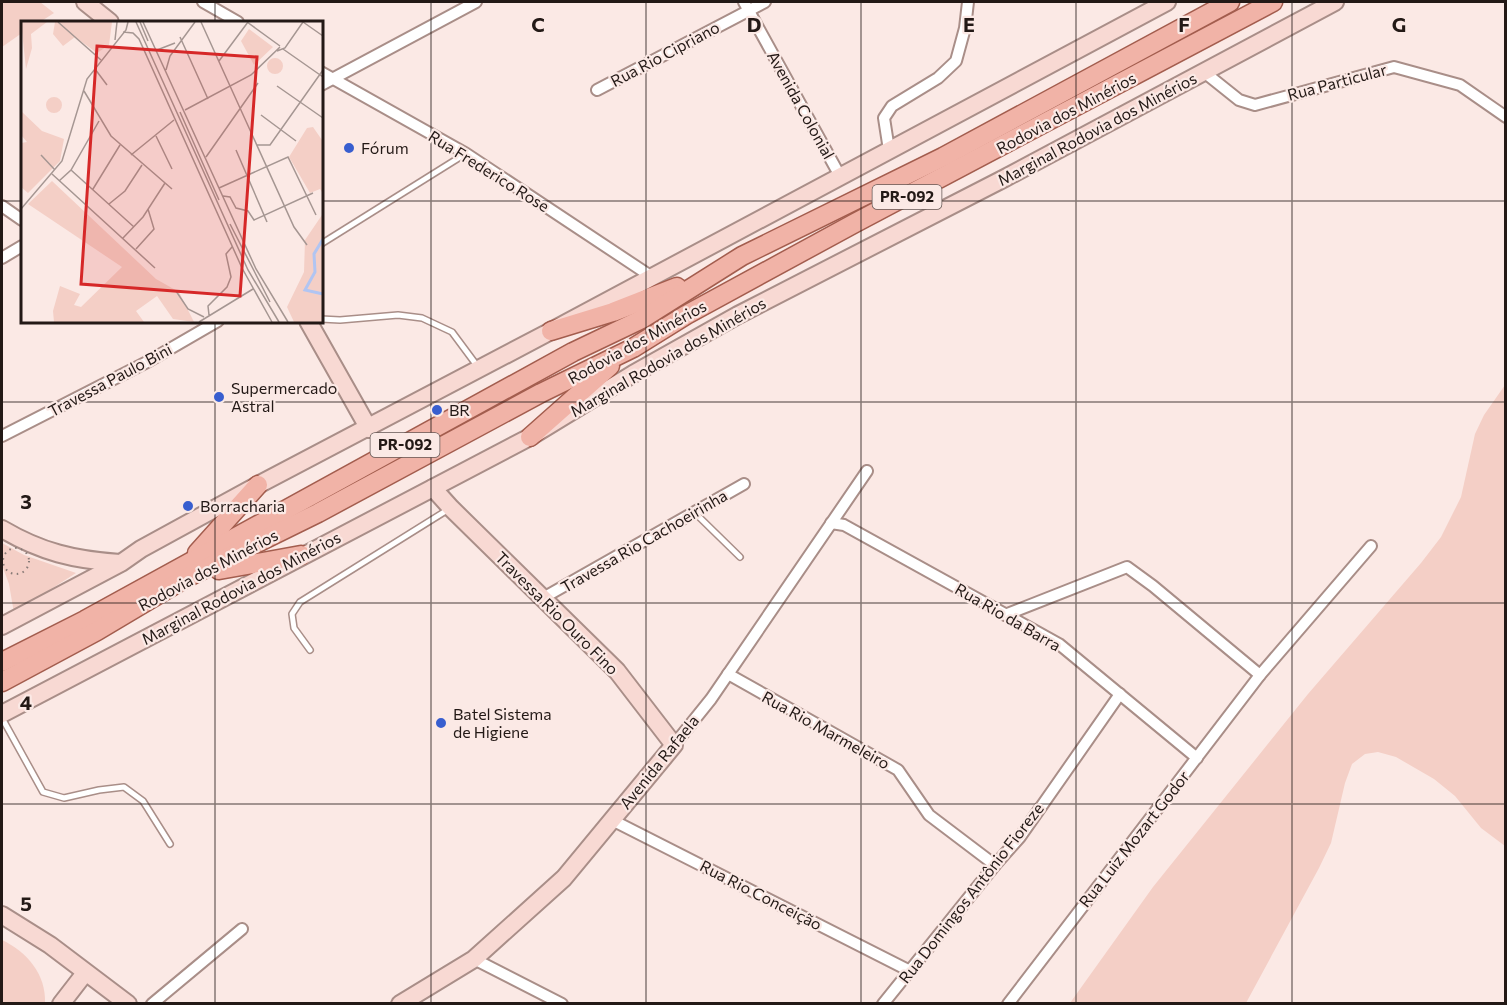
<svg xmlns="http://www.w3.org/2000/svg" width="1507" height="1005" font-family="Commissioner,sans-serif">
  <rect width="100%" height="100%" fill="#fbe9e5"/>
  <g fill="#f4cfc6">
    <polygon points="2,2 40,2 54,13 40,22 22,22 22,33 2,47"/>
    <polygon points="1505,385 1505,846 1481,828 1455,796 1434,779 1396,757 1378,752 1365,754 1352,764 1345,783 1331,843 1319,868 1246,1003 1070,1003 1153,887 1308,694 1421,563 1441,537 1461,497 1475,434 1484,415"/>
    <polygon points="2,543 24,555 76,573 14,613 9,584 2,565"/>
    <path d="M 2,940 C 27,952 46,974 45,1003 L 2,1003 Z"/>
  </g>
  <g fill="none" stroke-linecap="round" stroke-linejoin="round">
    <g stroke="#a98e88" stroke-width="8">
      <g id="lane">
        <polyline points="321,244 465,154"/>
        <polyline points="321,319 340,320 398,315 422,318 452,332 478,367"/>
        <polyline points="694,512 740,557"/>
        <polyline points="310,650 294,628 292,614 300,602 449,509"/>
        <polyline points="2,718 43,792 64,798 99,790 124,787 143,801 170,844"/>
      </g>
    </g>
    <g stroke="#a98e88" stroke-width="14">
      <g id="street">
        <polyline points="203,2 238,22"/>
        <polyline points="744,2 840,176"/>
        <polyline points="321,72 465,153 652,277"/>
        <polyline points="1204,72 1239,100 1255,105 1394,67 1460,85 1506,117"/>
        <polyline points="321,85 476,2"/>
        <polyline points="597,90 765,2"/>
        <polyline points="889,150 884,118 892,106 938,78 956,61 965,28 968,2"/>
        <polyline points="2,206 22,220"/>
        <polyline points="2,258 22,246"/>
        <polyline points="2,436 149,361 218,321"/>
        <polyline points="831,523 844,525 1059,644 1197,758"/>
        <polyline points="543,598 744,484"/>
        <polyline points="1005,615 1127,567 1153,586 1260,675"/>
        <polyline points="728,674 898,770 929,815 995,865"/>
        <polyline points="674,745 711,699 867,471"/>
        <polyline points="612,820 910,971"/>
        <polyline points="474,959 562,1004"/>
        <polyline points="152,1004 242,929"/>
        <polyline points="883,1004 995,865 1020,837 1120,694"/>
        <polyline points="1008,1004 1260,675 1371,546"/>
      </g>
    </g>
    <g stroke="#a98e88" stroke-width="20">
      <g id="secondary">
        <polyline points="85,2 110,22"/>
        <polyline points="308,321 369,429"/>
        <path d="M 2,529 C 41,552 74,560 120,563"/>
        <polyline points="2,626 121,563 141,549 258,485 551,331 1167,2"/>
        <polyline points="2,714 530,437 633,374 738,315 1003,179 1335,2"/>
        <polyline points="2,915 50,945 128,1004"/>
        <polyline points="61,1004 85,973"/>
        <polyline points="400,1004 474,959 564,878 674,745 617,671 451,508 433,488"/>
      </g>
    </g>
    <g stroke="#a35d4e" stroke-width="21">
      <g id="primary">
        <polyline points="551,331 613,312 677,287"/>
        <polyline points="530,437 610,366"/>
        <polyline points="197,553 258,485"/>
        <polyline points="219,570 301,555"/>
        <polyline points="2,662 85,620 573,352 642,319 742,256 943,157 1230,2"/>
        <polyline points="2,682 97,631 186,578 318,513 541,393 633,348 686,315 855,223 1273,2"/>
      </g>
    </g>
    <circle stroke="#877a76" stroke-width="2" stroke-dasharray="1.5 4.5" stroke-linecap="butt" cx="16" cy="561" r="13"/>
    <use href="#lane" stroke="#fff" stroke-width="5"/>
    <use href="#street" stroke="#fff" stroke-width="10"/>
    <use href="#secondary" stroke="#f8d9d3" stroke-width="16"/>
    <use href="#primary" stroke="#f1b3a7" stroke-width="18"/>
  </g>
  <path fill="none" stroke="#231916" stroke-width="1.5" stroke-opacity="0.55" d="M 215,2 L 215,22M 431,2 L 431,1004M 646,2 L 646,1004M 861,2 L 861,1004M 1076,2 L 1076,1004M 1292,2 L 1292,1004M 2,201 L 22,201M 321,201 L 1506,201M 215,321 L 215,1004M 2,402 L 1506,402M 2,603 L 1506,603M 2,804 L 1506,804"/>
  <g fill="#385ecf" stroke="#fbe9e5" stroke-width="2">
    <circle cx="349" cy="148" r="6"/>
    <circle cx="219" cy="397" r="6"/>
    <circle cx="437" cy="410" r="6"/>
    <circle cx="188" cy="506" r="6"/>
    <circle cx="441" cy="723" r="6"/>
  </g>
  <g text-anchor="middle" stroke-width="4.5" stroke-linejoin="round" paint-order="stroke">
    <g fill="#fbe9e5" stroke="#645754" stroke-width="1.5">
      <rect x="872.5" y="185" width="69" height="24" rx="4.5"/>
      <rect x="370.5" y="433" width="69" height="24" rx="4.5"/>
    </g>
    <g font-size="15" font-weight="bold" fill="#231916">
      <text x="907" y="202">PR-092</text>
      <text x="405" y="450">PR-092</text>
    </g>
    <g font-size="16" fill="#231916" stroke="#fbe9e5">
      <text transform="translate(665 54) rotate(-28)" y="6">Rua Rio Cipriano</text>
      <text transform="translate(1337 82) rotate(-15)" y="6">Rua Particular</text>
      <text transform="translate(801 105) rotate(61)" y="6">Avenida Colonial</text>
      <text transform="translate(1066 113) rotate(-28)" y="6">Rodovia dos Minérios</text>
      <text transform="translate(1097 129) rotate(-28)" y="6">Marginal Rodovia dos Minérios</text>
      <text transform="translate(489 171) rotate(32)" y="6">Rua Frederico Rose</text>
      <text transform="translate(637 342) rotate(-29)" y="6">Rodovia dos Minérios</text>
      <text transform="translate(668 357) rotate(-30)" y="6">Marginal Rodovia dos Minérios</text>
      <text transform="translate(110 380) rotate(-28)" y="6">Travessa Paulo Bini</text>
      <text transform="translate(644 541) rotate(-30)" y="6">Travessa Rio Cachoeirinha</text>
      <text transform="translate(208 570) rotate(-28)" y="6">Rodovia dos Minérios</text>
      <text transform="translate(241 588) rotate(-28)" y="6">Marginal Rodovia dos Minérios</text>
      <text transform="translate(557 613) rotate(45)" y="6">Travessa Rio Ouro Fino</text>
      <text transform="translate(1008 617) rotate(30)" y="6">Rua Rio da Barra</text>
      <text transform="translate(826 730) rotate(29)" y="6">Rua Rio Marmeleiro</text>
      <text transform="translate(659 762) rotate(-51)" y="6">Avenida Rafaela</text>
      <text transform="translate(1134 839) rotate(-52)" y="6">Rua Luiz Mozart Godor</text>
      <text transform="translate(971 893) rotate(-52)" y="6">Rua Domingos Antônio Fioreze</text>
      <text transform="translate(761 895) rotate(27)" y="6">Rua Rio Conceição</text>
    </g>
    <g font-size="16" fill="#231916" stroke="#fbe9e5" text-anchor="start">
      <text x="361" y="154">Fórum</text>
      <text x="231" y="394">Supermercado<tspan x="231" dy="18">Astral</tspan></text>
      <text x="449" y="416">BR</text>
      <text x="200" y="512">Borracharia</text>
      <text x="453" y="720">Batel Sistema<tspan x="453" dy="18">de Higiene</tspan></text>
    </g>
  </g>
  <g transform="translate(21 21)">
    <rect width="302" height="302" fill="#fbe9e5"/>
    <path d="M 0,1 L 26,1 L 10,13 L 11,27 L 5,48 ZM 34,1 L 91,1 L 88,24 L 76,32 L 54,16 L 42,25 L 32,13 ZM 228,8 L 252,26 L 233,44 L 220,20 ZM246 45a8 8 0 1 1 16 0a8 8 0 1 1-16 0ZM25 84a8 8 0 1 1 16 0a8 8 0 1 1-16 0ZM 0,90 L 21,110 L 43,118 L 39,140 L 7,172 L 0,166 L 0,122 L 6,121 L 0,114 ZM 292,106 L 301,119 L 301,171 L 299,168 L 289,172 L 268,136 L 286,107 ZM 31,160 L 135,258 L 158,271 L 173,301 L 152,298 L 136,275 L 115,290 L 123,301 L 33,301 L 32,290 L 39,265 L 59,273 L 53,284 L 60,286 L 101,246 L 7,183 ZM 301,194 L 301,301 L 273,301 L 266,286 L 283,251 L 284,219 Z" fill="#f4cfc6"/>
    <path fill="none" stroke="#b1c5f2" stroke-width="3" d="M 302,218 L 293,233 L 294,251 L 284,269 L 302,273"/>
    <path fill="none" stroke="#a59692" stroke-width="1.5" d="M 37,1 L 80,39M 115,1 L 227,249 L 258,301M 119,1 L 127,20M 122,1 L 235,248 L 267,301M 180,1 L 273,206 L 286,224M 226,1 L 259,25M 282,1 L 302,15M 102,11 L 112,12 L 118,18 L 221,247 L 251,301M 159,16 L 187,78M 94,19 L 96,1M 262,28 L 302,56M 136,29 L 154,22M 256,30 L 264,27 L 282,1M 198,40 L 227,1M 74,48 L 86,64M 145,49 L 149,35 L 174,1M 256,65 L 302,97M 63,70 L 90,115 L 151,168M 164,89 L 230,54 L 259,26M 159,91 L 198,179M 240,94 L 275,120M 135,115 L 151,148M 236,124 L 249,124 L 302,49M 215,129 L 246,201M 20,134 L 34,149M 110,134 L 153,99M 185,136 L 237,62M 50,149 L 113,206M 31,153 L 134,247M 38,160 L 50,149 L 78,100M 198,167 L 267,136 L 295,194M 72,168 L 99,124M 202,175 L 209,176 L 215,187 L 227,190 L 233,199 L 292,172M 88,183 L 104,170 L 121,144M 0,188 L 41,140 L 66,58 L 105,9 L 107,1M 209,203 L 249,281M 102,217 L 122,196 L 144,162M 115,228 L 133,208 L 127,188M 155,270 L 167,288 L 183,296M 188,294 L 187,285 L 206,266 L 210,256 L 205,233 L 211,226M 178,301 L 232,268"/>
    <path fill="#d62828" fill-opacity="0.15" stroke="#d62828" stroke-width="3" d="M 76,25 L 236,36 L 219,275 L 60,263 Z"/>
    <rect width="302" height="302" fill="none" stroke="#231916" stroke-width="3"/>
  </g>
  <g font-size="20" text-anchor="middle" font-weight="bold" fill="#231916" stroke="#fbe9e5" stroke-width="4.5" stroke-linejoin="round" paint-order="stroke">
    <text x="538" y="32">C</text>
    <text x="754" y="32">D</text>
    <text x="969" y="32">E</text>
    <text x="1184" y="32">F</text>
    <text x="1399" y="32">G</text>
    <text x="26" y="509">3</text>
    <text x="26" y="710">4</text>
    <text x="26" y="911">5</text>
  </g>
  <rect width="1507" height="1005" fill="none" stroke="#231916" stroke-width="6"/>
</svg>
